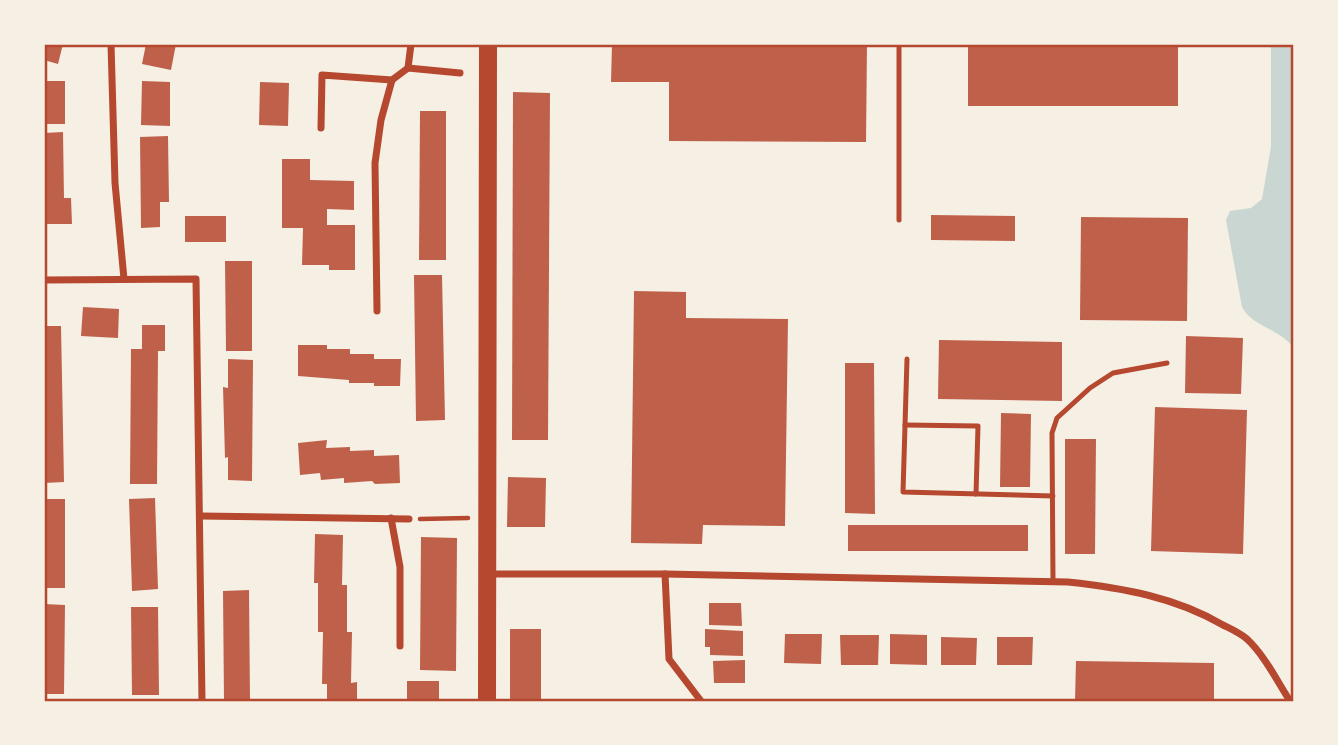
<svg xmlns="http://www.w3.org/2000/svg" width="1338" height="745" font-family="'Fira Sans',sans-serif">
  <rect width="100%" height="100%" fill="#f6efe4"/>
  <path fill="#c9d6d2" d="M 1271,44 L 1294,44 L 1294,349 C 1282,329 1252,327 1242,307 L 1226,220 L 1230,211 L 1251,208 L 1262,199 L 1271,147 Z"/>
  <g fill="#bf614a">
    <polygon points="44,44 63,44 58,64 44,60"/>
    <polygon points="146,44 176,44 171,70 142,64"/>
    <polygon points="612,44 867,44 866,142 669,141 669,82 611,82"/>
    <rect x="968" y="44" width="210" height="62"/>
    <rect x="44" y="81" width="21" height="43"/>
    <polygon points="142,81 170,82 170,126 141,125"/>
    <polygon points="260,82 289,83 288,126 259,125"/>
    <polygon points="513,92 550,93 548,440 512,440"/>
    <polygon points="420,111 446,111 446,260 419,260"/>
    <polygon points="63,132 64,198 71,198 72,224 47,224 47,200 44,200 44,133"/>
    <polygon points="168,136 169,202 160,202 160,227 141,228 140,137"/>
    <polygon points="282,159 310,159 310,180 354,181 354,210 327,209 327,225 355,225 355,270 329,270 329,265 302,265 303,228 282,228"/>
    <polygon points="931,215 1015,216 1015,241 931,240"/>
    <rect x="185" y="216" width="41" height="26"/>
    <polygon points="1081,217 1188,218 1187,321 1080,320"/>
    <polygon points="225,261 252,261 252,351 226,351"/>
    <polygon points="414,275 442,275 445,420 416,421"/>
    <polygon points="634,291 686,292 686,318 788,319 785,526 703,525 702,544 631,543"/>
    <polygon points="83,307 119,309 118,338 81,336"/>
    <polygon points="142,325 165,325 165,351 158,351 157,484 130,484 131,349 142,349"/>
    <polygon points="44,326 61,326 64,482 44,483"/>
    <polygon points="1186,336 1243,338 1241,394 1185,393"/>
    <polygon points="939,340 1062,342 1062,401 938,399"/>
    <polygon points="298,345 327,345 327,349 350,349 350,354 374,354 374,359 401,359 400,386 374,386 374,383 349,383 349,380 298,376"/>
    <polygon points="228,359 253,360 252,481 228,480 228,457 225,458 223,387 228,388"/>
    <polygon points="845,363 874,363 875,514 845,513"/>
    <polygon points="1155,407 1247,410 1243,554 1151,551"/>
    <polygon points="1001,413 1031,414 1030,487 1000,487"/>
    <polygon points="1065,439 1096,439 1095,554 1065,554"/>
    <polygon points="327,440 326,448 350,447 350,451 374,450 374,456 399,455 400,483 375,484 372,481 344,483 344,478 321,480 320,473 300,475 298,443"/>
    <polygon points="508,477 546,478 545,527 507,527"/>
    <polygon points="155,498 158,589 132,591 129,499"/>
    <rect x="44" y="499" width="21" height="89"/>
    <rect x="848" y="525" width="180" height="26"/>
    <polygon points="315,534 343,535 342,585 347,585 347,632 352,632 351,683 357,682 357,701 327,701 327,684 322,684 323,632 318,632 318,583 314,583"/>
    <polygon points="421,537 457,538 456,671 420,670"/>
    <polygon points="249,590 250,701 224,701 223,591"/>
    <polygon points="709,603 741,603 742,626 709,625"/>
    <polygon points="44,604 65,605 64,694 44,694"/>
    <polygon points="131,607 158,607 159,695 132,695"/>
    <rect x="510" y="629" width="31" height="72"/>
    <polygon points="705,629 743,631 743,656 710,655 710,647 705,647"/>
    <polygon points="785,634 822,634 821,664 784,663"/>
    <polygon points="890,634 927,635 927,665 890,664"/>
    <polygon points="840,635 879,635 878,665 841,665"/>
    <polygon points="941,637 977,638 976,665 941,665"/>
    <polygon points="997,637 1033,637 1032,665 997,665"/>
    <polygon points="745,660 745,683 714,683 713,661"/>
    <polygon points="1076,661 1214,663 1214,701 1075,701"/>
    <rect x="407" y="681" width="32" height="20"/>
  </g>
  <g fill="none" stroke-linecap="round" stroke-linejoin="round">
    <polyline stroke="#b5482f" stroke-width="4.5" points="420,519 468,518"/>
    <g stroke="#b5482f" stroke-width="5">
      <polyline points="899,220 899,44"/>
      <polyline points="907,359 903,492 1053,496"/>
      <polyline points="905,425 978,426 976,494"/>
      <polyline points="1053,582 1052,433 1057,418 1090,388 1113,373 1167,363"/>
    </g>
    <g stroke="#b5482f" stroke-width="7">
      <polyline points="111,44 115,183 124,279"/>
      <polyline points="408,68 411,44"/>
      <polyline points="321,128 322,75 392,80 408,68 460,73"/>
      <polyline points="44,280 196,279 202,701"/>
      <polyline points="377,311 375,163 381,120 392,80"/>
      <polyline points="200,516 409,519"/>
      <polyline points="391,518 400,567 400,646"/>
      <path d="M 488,574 L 665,574 L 1068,582 C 1123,588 1175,597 1223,625 C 1231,629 1240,633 1247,639 C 1265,656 1277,681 1290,701"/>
      <polyline points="665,574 669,659 701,701"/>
    </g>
    <polyline stroke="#b5482f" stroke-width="18" points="487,701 488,44"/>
  </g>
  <rect width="1338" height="745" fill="none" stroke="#f6efe4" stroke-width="91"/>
  <rect x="46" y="46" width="1246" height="654" fill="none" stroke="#b5482f" stroke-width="2.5"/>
</svg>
